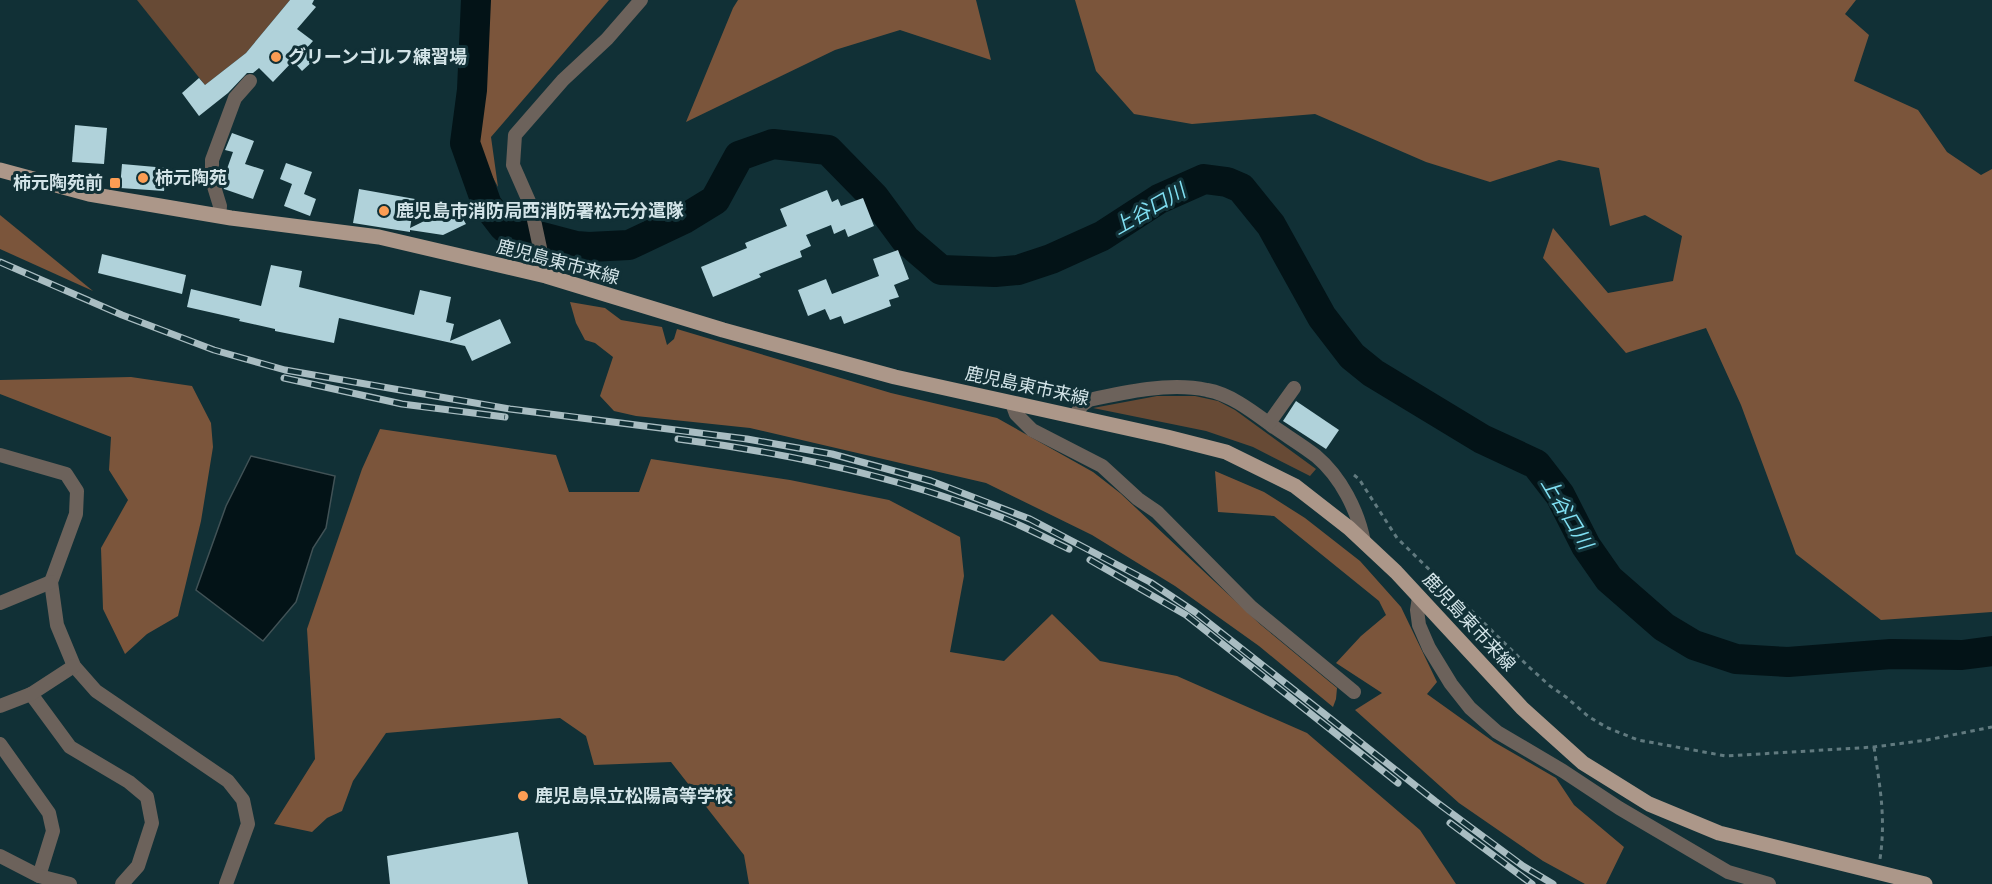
<svg xmlns="http://www.w3.org/2000/svg" width="1992" height="884" font-family="'Titillium Web','Noto Sans JP',sans-serif">
  <rect width="100%" height="100%" fill="#113036"/>
  <g fill="#674a35">
    <polygon points="137,0 290,0 246,53 205,85"/>
    <polygon points="1157,396 1195,396 1218,401 1235,410 1316,469 1310,476 1253,447 1206,431 1093,408"/>
  </g>
  <g fill="#7b553b">
    <polygon points="486,0 609,0 491,137 498,187 475,144"/>
    <polygon points="738,0 976,0 991,60 900,30 835,50 686,122 733,8"/>
    <polygon points="1075,0 1856,0 1845,14 1869,35 1854,81 1918,110 1947,152 1981,175 1992,169 1992,612 1881,620 1796,554 1741,405 1706,328 1626,353 1543,258 1553,228 1608,293 1673,281 1682,236 1645,215 1610,226 1599,168 1559,160 1490,182 1426,162 1315,114 1192,124 1134,114 1096,71"/>
    <polygon points="0,215 93,291 0,249"/>
    <polygon points="570,302 605,308 621,320 662,327 667,345 674,339 677,329 891,393 997,418 1093,472 1120,493 1261,625 1337,688 1336,699 1333,707 1259,646 1175,586 1092,535 986,483 750,428 636,416 614,411 600,396 613,357 595,343 585,340 576,323"/>
    <polygon points="131,377 192,386 211,423 213,447 201,521 178,616 147,634 125,654 103,609 101,548 128,500 109,470 111,437 0,394 0,380"/>
    <polygon points="380,429 556,455 569,492 639,492 651,459 790,480 889,500 960,537 964,576 950,652 1004,661 1052,614 1100,661 1177,676 1307,733 1420,830 1456,884 749,884 744,855 671,762 594,765 586,736 560,718 386,733 353,781 342,811 327,818 312,832 274,824 315,759 307,629 362,469"/>
    <polygon points="1215,471 1264,492 1305,518 1360,561 1401,607 1437,682 1427,694 1494,742 1556,778 1574,805 1624,847 1606,884 1585,884 1543,861 1459,803 1355,710 1382,693 1336,663 1361,636 1386,615 1379,601 1274,516 1218,512"/>
  </g>
  <polygon fill="#031317" stroke="#415256" stroke-width="1.5" points="251,456 335,476 326,528 313,548 296,602 263,641 196,590 226,506"/>
  <g fill="none" stroke-linecap="round" stroke-linejoin="round">
    <polyline stroke="#031317" stroke-width="30" points="476,0 472,90 465,143 487,205 504,227 576,246 589,247 629,245 684,219 715,200 739,156 773,144 828,150 874,197 905,239 941,270 995,272 1018,270 1051,259 1102,236 1159,199 1204,179 1227,182 1241,188 1271,225 1322,317 1352,356 1373,373 1482,439 1536,464 1560,495 1586,546 1609,579 1664,627 1694,645 1736,659 1788,662 1891,654 1962,655 1992,651"/>
  </g>
  <g fill="#b0d2da">
    <polygon points="290,0 314,0 312,4 316,7 297,29 313,41 305,50 314,60 302,71 293,61 273,82 259,68 253,73 247,73 228,93 199,116 182,93 199,78 205,85 246,53"/>
    <polygon points="75,125 107,128 104,164 72,162"/>
    <polygon points="232,133 254,141 245,164 264,170 253,199 224,189 222,183 233,152 225,150"/>
    <polygon points="286,163 312,172 304,194 316,199 310,216 284,206 292,184 280,179"/>
    <polygon points="122,164 167,168 164,191 120,188"/>
    <polygon points="359,189 415,199 410,228 455,206 466,224 443,235 410,230 410,232 353,223"/>
    <polygon points="827,190 832,202 838,199 841,206 863,198 874,226 848,237 845,229 834,234 831,225 806,235 811,246 800,251 802,257 759,274 761,277 713,297 701,267 747,248 745,243 787,226 780,209"/>
    <polygon points="898,250 909,279 894,285 899,297 889,300 891,306 844,324 841,316 830,320 825,309 808,316 798,290 826,279 832,294 879,276 873,259"/>
    <polygon points="102,254 186,275 182,294 98,273"/>
    <polygon points="271,265 302,271 299,287 414,315 420,290 451,297 446,322 454,324 450,341 500,319 511,343 472,361 465,346 339,318 334,343 275,331 275,329 239,321 240,319 187,307 191,289 261,306"/>
    <polygon points="1296,401 1339,430 1326,449 1283,421"/>
    <polygon points="518,832 528,884 390,884 387,856"/>
  </g>
  <g fill="none" stroke-linecap="round" stroke-linejoin="round">
    <g stroke="#617a7f" stroke-width="3" stroke-dasharray="4.5 4.5" stroke-linecap="butt">
      <polyline points="1354,475 1359,479 1397,538 1530,668 1550,686 1566,697 1589,717 1608,728 1638,740 1726,756 1874,747 1927,740 1992,727"/>
      <path d="M 1874,747 C 1880,787 1886,818 1880,859"/>
    </g>
    <g stroke="#6c625b" stroke-width="14">
      <polyline points="219,216 220,206 212,180 212,160 235,98 250,81"/>
      <polyline points="546,276 531,206 513,165 515,135 563,80 607,39 641,0"/>
      <polyline points="1012,403 1016,414 1032,430 1102,466 1138,499 1157,512 1251,607 1354,692"/>
      <path d="M 1075,416 L 1082,405 L 1089,400 C 1125,392 1170,382 1207,390 C 1230,394 1252,411 1271,425 C 1285,435 1302,445 1316,456 C 1341,477 1358,511 1364,542"/>
      <polyline points="1269,423 1294,388"/>
      <polyline points="0,455 66,474 77,491 76,514 51,582 57,625 74,666 96,691 228,781 243,800 248,824 226,884"/>
      <polyline points="1419,597 1417,610 1419,625 1429,648 1451,684 1470,708 1497,732 1563,771 1619,808 1728,872 1769,884"/>
      <polyline points="0,603 51,582"/>
      <polyline points="31,694 70,747 129,782 147,797 152,823 138,866 122,884"/>
      <polyline points="0,706 31,694 74,666"/>
      <polyline points="0,744 49,813 53,831 39,876"/>
      <polyline points="0,856 39,876 70,884"/>
    </g>
    <polyline stroke="#ac9789" stroke-width="15" points="0,170 89,194 231,218 379,237 546,276 723,330 895,377 1167,437 1226,452 1295,486 1349,528 1396,572 1522,708 1583,763 1649,804 1719,833 1925,884"/>
    <g stroke="#a9bdc2" stroke-width="7">
      <g id="rail">
        <polyline points="0,262 122,315 214,350 285,370 510,409 747,439 832,454 931,481 1030,519 1150,582 1195,612 1435,801 1523,866 1553,884"/>
        <polyline points="284,378 402,404 505,417"/>
        <path d="M 678,439 C 787,453 896,476 998,516 C 1022,525 1045,538 1069,549"/>
        <polyline points="1090,560 1186,615 1398,783"/>
        <polyline points="1450,823 1532,884"/>
      </g>
    </g>
    <use href="#rail" stroke="#113036" stroke-width="4.5" stroke-dasharray="14" stroke-linecap="butt"/>
  </g>
  <g fill="#fc9d54" stroke="#113036" stroke-width="2">
    <circle cx="276" cy="57" r="6"/>
    <circle cx="143" cy="178" r="6"/>
    <rect x="109" y="177" width="12" height="12" rx="3"/>
    <circle cx="384" cy="211" r="6"/>
    <circle cx="523" cy="796" r="6"/>
  </g>
  <g text-anchor="middle" stroke-width="6" stroke-linejoin="round" paint-order="stroke">
    <g font-size="18" font-weight="bold" fill="#d3e4e8" stroke="#113036" text-anchor="start">
      <text x="288" y="63">グリーンゴルフ練習場</text>
      <text x="155" y="184">柿元陶苑</text>
      <text x="103" y="189" text-anchor="end">柿元陶苑前</text>
      <text x="396" y="217">鹿児島市消防局西消防署松元分遣隊</text>
      <text x="535" y="802">鹿児島県立松陽高等学校</text>
    </g>
    <g font-size="18" fill="#d3e4e8" stroke="#113036">
      <text transform="translate(558 262) rotate(15)" y="6">鹿児島東市来線</text>
      <text transform="translate(1027 386) rotate(12)" y="6">鹿児島東市来線</text>
      <text transform="translate(1469 622) rotate(47)" y="6">鹿児島東市来線</text>
    </g>
    <g font-size="20" font-style="italic" fill="#80dff2" stroke="#113036">
      <text transform="translate(1149 209) rotate(-30)" y="7">上谷口川</text>
      <text transform="translate(1567 513) rotate(59)" y="7">上谷口川</text>
    </g>
  </g>
</svg>
